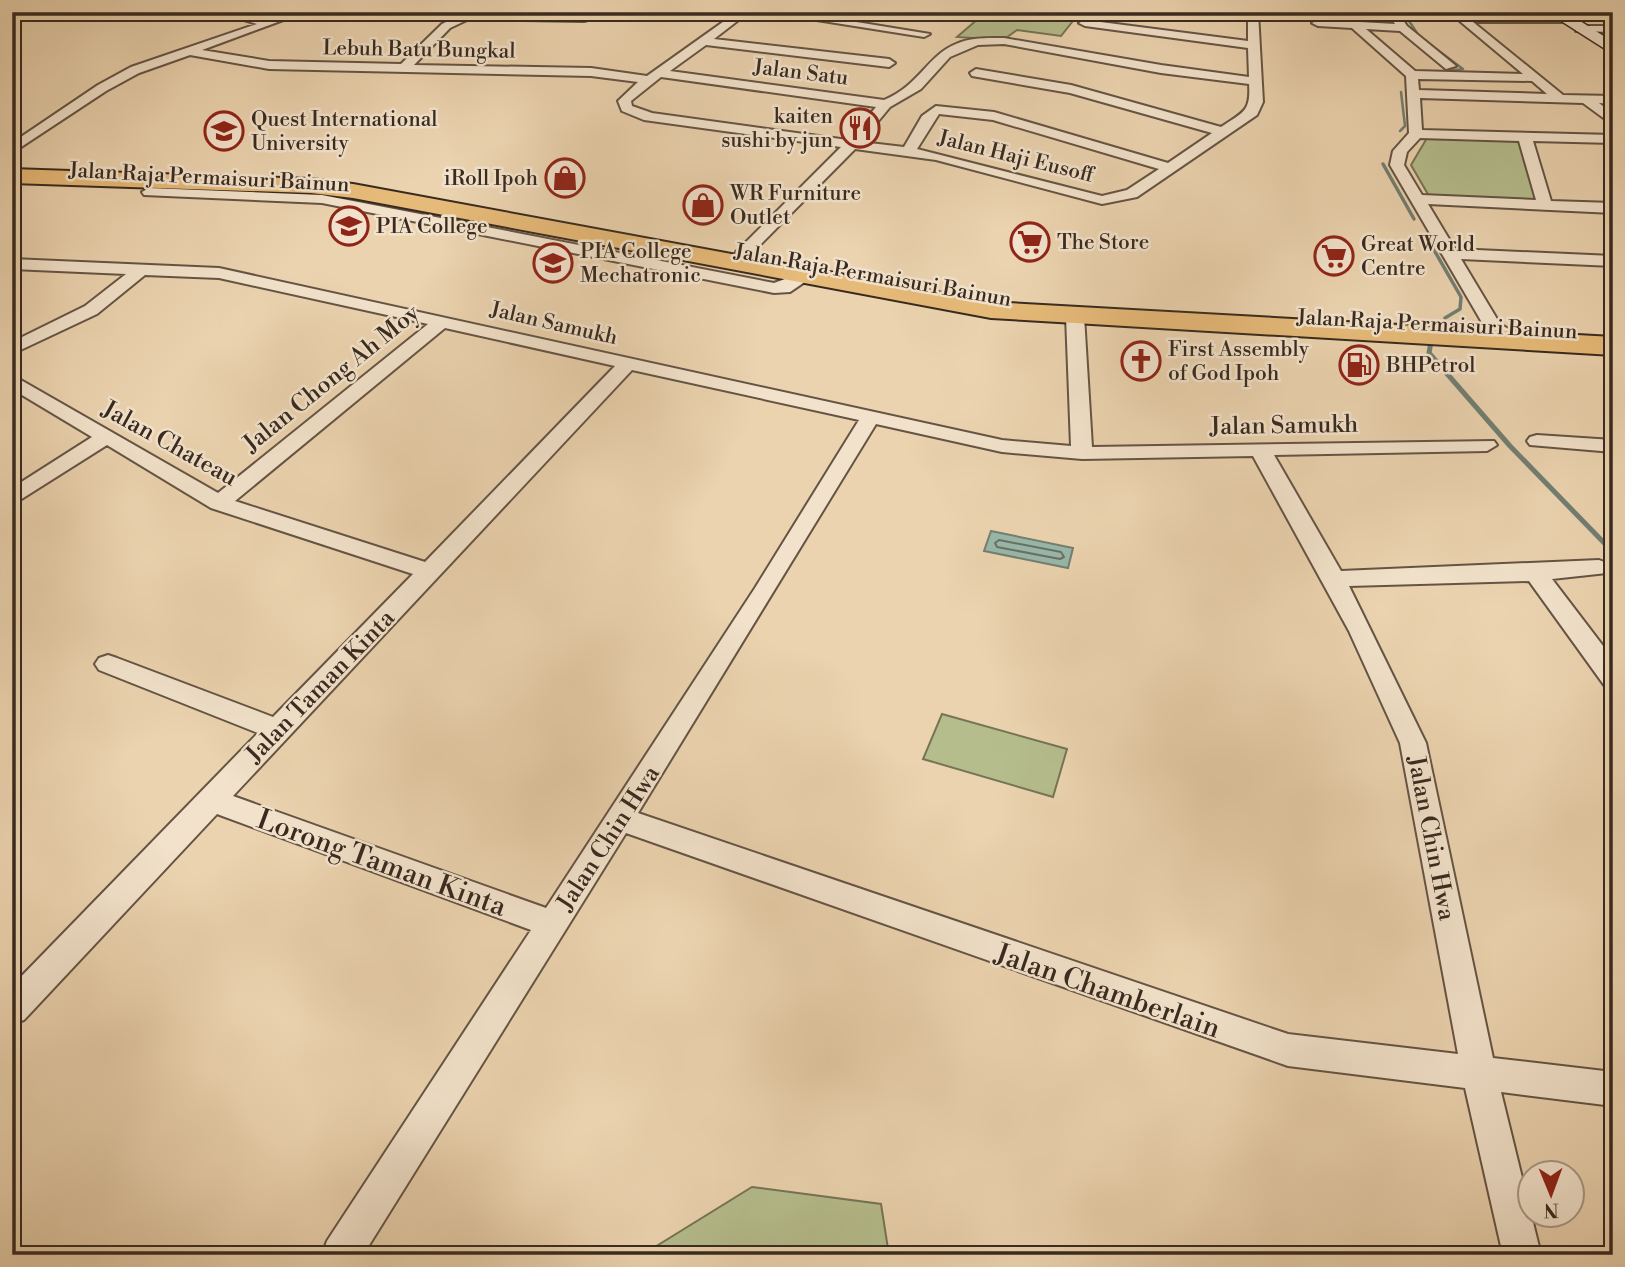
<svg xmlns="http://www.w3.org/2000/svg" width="1625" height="1267" font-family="'Libre Bodoni',serif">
  <rect width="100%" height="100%" fill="#ebd3af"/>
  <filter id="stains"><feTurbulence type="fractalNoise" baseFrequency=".00286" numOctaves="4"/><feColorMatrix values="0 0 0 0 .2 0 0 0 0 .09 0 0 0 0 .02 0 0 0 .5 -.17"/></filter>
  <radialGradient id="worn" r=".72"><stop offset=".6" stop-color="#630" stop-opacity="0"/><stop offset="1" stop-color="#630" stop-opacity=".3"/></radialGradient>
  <g fill="#b5bd8d" stroke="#767456" stroke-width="2">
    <polygon points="986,12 1080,12 1061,36 1017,30 1003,40 957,37"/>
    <polygon points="1427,138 1519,141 1539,202 1429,196 1411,165"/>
    <polygon points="942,714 1067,749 1053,797 923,759"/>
    <polygon points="752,1187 881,1204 889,1255 642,1255"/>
  </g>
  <polygon fill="#98b8aa" stroke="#727f73" stroke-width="2" points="991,531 1073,548 1068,568 984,551"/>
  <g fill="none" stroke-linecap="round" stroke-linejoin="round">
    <polygon stroke="#687165" stroke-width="2" points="999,540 1061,552 1064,557 1060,559 997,547 995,543"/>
    <g stroke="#727f73" stroke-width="2.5">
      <polyline points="1403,12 1419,36 1463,69 1439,72"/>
      <polyline points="1400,131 1405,126 1401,92"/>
    </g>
    <g stroke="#727f73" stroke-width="3.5">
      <polyline points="1383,164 1414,219"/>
      <polyline points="1426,236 1461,297 1460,309 1445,318"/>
    </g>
    <polyline stroke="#727f73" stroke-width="5" points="1431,342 1429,353 1510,446 1613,552"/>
    <g stroke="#655444" stroke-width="4">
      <g id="street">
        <polygon points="12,12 84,12 79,15 12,17"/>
        <path d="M 218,12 C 235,12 252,20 267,20 C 279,19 291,12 305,12 L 202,50 L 269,61 L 401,64 L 442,24 L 466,12 L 584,15 L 616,12 L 584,21 L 469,19 L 450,28 L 414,65 L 591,68 L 647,76 L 737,12 L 749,12 L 714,39 L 889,59 L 895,63 L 889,67 L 706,45 L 670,71 L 884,100 C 919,86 928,55 956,44 C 971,37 988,38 1004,38 L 1161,65 L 1249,77 L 1248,48 L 1085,26 L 1079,23 L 1085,20 L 1248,41 L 1248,17 L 1226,12 L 1258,12 L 1263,102 L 1257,115 L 1137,197 L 1102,204 L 936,160 L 855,149 L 753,252 L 758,259 L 783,266 L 785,269 L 777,274 L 746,265 L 736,252 L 841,147 L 644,120 L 622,111 L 618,101 L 638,82 L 591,76 L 269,69 L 190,55 L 139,73 L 106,91 L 12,153 L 12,143 L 98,85 L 131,67 L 257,24 ZM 1004,44 L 1161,73 L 1249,84 C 1251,112 1243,112 1221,127 L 1071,85 L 976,69 L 970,73 L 972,76 L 1070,93 L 1212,133 L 1168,163 L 994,112 L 936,106 L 922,116 L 904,147 L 861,142 L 890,107 L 921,89 L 950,57 L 978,45 ZM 661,77 L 876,107 L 848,140 L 652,113 L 632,106 L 631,101 ZM 939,114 L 993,120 L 1159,169 L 1127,190 L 1102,196 L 917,149 Z"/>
        <polygon points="766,12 795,12 930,34 924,37"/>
        <path d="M 1346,12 L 1356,12 L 1360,22 L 1395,24 L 1389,15 L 1398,13 L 1407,26 L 1456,66 L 1446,69 L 1400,31 L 1366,29 L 1415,71 L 1523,74 L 1449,12 L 1461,12 L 1465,16 L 1566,16 L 1571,19 L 1566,22 L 1473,22 L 1563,95 L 1613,96 L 1613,104 L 1599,103 L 1613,114 L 1613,125 L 1583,103 L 1420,98 L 1422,130 L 1613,135 L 1613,143 L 1533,141 L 1551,201 L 1613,203 L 1613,213 L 1428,204 L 1455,249 L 1613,256 L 1613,266 L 1461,259 L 1500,324 L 1510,330 L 1534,335 L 1537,339 L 1534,343 L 1498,338 L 1487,331 L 1390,165 L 1393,151 L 1409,133 L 1406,76 L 1352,28 L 1318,26 L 1312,23 L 1318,20 L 1348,21 ZM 1418,79 L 1532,81 L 1547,94 L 1419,90 ZM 1420,138 L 1519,141 L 1536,200 L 1422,195 L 1404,165 L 1407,152 Z"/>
        <polygon points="1580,26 1613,26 1613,32 1576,31 1576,27"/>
        <polygon points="149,188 322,195 774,283 804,272 812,277 790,292 774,293 322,203 144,195 142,192"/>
        <path d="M 12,259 L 219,268 L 1002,440 L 1071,446 L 1066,316 L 1075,311 L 1084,316 L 1092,447 L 1494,441 L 1497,445 L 1487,451 L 1274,455 L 1341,571 L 1599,560 L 1607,563 L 1611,568 L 1607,573 L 1552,579 L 1613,659 L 1613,687 L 1604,685 L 1529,581 L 1349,586 L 1426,743 L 1493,1058 L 1613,1072 L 1613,1106 L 1501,1092 L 1541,1255 L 1503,1255 L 1465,1088 L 1288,1066 L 626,833 L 363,1255 L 322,1255 L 327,1241 L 531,930 L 217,814 L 24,1020 L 12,1024 L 12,986 L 258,733 L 99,670 L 95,664 L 99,658 L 108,655 L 117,658 L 273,717 L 413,574 L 211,508 L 107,445 L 12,505 L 12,488 L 92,437 L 12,389 L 12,375 L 218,493 L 428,324 L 219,278 L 145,275 L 97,314 L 12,354 L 12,342 L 85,306 L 126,274 L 12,269 ZM 445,328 L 615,366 L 425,562 L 235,501 ZM 632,370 L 859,420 L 755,588 L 546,908 L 233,796 ZM 876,424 L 1002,452 L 1082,459 L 1253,456 L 1349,631 L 1400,743 L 1458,1054 L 1288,1034 L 638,813 Z"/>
        <polygon points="1537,435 1613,440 1613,452 1530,445 1527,441 1530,437"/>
      </g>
    </g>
    <g stroke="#382a20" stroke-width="3">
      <polygon id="secondary" points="1547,12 1566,12 1613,42 1613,54"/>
    </g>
    <g stroke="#382a20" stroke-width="4">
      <polygon id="primary" points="12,169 311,179 353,184 991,302 1613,337 1613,355 991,318 353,198 311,193 12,183"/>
    </g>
    <use href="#street" fill="#f2e2cb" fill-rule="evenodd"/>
    <use href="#secondary" fill="#f2e2cb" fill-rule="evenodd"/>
    <use href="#primary" fill="#e6ba78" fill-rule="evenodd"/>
  </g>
  <defs>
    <g id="restaurant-ring" transform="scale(2.0125)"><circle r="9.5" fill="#f2e2cb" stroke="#8f2418" stroke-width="1.5"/><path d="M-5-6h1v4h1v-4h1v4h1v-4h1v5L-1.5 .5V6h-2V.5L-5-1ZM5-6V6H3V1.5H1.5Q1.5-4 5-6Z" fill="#8f2418"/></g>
    <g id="university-ring" transform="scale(2.0125)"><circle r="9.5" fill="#f2e2cb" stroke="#8f2418" stroke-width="1.5"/><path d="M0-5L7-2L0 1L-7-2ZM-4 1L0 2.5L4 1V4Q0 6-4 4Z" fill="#8f2418"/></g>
    <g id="shop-ring" transform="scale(2.0125)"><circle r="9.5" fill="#f2e2cb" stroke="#8f2418" stroke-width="1.5"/><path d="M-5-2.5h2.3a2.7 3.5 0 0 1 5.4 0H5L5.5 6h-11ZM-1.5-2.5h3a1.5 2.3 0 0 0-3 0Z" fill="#8f2418"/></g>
    <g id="supermarket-ring" transform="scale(2.0125)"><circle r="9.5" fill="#f2e2cb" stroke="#8f2418" stroke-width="1.5"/><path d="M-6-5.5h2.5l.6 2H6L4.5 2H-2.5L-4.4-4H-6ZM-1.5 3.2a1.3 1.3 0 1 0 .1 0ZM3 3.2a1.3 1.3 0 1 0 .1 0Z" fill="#8f2418"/></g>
    <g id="church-ring" transform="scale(2.0125)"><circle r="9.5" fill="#f2e2cb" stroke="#8f2418" stroke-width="1.5"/><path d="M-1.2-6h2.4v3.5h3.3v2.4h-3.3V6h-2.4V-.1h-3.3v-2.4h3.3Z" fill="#8f2418"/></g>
    <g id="fuel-ring" transform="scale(2.0125)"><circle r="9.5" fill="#f2e2cb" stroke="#8f2418" stroke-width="1.5"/><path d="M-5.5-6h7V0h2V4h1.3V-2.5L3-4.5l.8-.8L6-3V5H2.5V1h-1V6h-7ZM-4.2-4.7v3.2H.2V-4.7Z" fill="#8f2418"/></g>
  </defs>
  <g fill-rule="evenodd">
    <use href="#restaurant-ring" x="860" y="128"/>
    <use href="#university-ring" x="224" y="131"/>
    <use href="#shop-ring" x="565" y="178"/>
    <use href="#shop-ring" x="703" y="205"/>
    <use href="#university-ring" x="349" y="226"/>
    <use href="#supermarket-ring" x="1030" y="242"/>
    <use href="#supermarket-ring" x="1334" y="256"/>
    <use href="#university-ring" x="553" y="263"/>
    <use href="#church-ring" x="1141" y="361"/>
    <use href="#fuel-ring" x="1359" y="365"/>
  </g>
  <g text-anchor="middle" stroke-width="5" stroke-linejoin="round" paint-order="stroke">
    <g font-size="21" fill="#382a20" stroke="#f2e2cb">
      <text transform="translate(419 49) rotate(1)" y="7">Lebuh Batu Bungkal</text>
      <text transform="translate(801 72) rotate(7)" y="7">Jalan Satu</text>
      <text transform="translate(1016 156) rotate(14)" y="7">Jalan Haji Eusoff</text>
      <text transform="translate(209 177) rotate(3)" y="7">Jalan Raja Permaisuri Bainun</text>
      <text transform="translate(873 275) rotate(10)" y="7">Jalan Raja Permaisuri Bainun</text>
      <text transform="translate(554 323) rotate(13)" y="7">Jalan Samukh</text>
      <text transform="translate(1437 324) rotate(3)" y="7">Jalan Raja Permaisuri Bainun</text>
    </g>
    <g font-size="21" fill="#382a20" stroke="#f2e2cb" text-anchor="start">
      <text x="833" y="123" text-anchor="end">kaiten<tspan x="833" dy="24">sushi by jun</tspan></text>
      <text x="251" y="126">Quest International<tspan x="251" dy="24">University</tspan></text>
      <text x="538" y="185" text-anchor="end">iRoll Ipoh</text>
      <text x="730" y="200">WR Furniture<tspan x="730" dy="24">Outlet</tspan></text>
      <text x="376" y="233">PIA College</text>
      <text x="1057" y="249">The Store</text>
      <text x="1361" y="251">Great World<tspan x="1361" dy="24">Centre</tspan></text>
      <text x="580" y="258">PIA College<tspan x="580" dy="24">Mechatronic</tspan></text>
      <text x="1168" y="356">First Assembly<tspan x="1168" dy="24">of God Ipoh</tspan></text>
      <text x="1386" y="372">BHPetrol</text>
    </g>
    <g font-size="24" fill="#382a20" stroke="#f2e2cb">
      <text transform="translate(331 378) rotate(-39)" y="8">Jalan Chong Ah Moy</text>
      <text transform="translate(1284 425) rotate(-1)" y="8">Jalan Samukh</text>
      <text transform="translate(170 443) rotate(29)" y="8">Jalan Chateau</text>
      <text transform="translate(320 686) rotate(-46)" y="8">Jalan Taman Kinta</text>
      <text transform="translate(608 838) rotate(-57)" y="8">Jalan Chin Hwa</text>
      <text transform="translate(1432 838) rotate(79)" y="8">Jalan Chin Hwa</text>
    </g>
    <g font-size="28" fill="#382a20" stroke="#f2e2cb">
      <text transform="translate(382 862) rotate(20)" y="10">Lorong Taman Kinta</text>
      <text transform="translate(1108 990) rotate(19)" y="10">Jalan Chamberlain</text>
    </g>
  </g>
  <rect width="1625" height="1267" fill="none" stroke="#ebd3af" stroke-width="42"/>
  <rect x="14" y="14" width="1597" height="1239" fill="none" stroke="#382a20" stroke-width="3.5"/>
  <rect x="21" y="21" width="1583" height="1225" fill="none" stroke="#382a20" stroke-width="2"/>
  <g transform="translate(1551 1194) rotate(179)"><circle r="33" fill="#f2e2cb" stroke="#a89887" stroke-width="2"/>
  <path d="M0-5L12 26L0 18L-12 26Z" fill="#8f2418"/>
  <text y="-10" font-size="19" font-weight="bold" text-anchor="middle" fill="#382a20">N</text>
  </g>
  <rect width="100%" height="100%" filter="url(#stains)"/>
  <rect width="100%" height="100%" fill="url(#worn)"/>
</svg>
